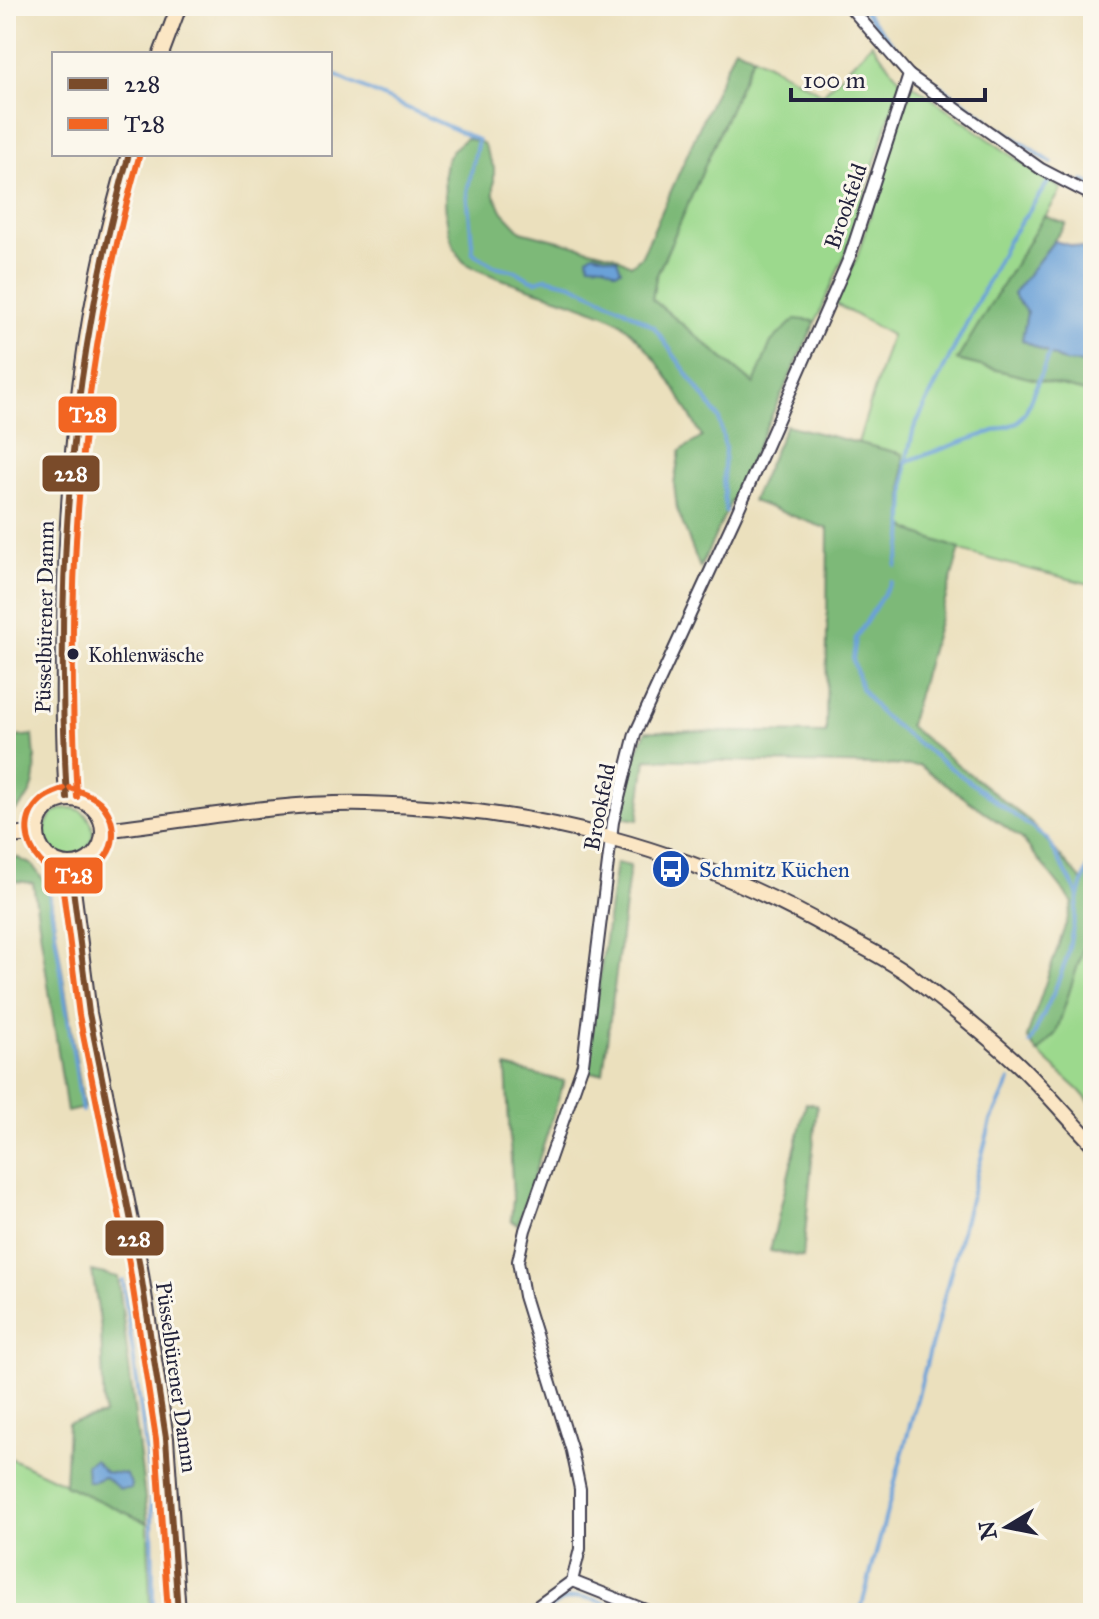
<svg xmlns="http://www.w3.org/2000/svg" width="1099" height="1619" font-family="'IM FELL Great Primer',serif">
  <rect width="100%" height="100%" fill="#fbf7ec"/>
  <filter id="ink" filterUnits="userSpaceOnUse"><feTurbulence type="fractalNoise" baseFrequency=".0125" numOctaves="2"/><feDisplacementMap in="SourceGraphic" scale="16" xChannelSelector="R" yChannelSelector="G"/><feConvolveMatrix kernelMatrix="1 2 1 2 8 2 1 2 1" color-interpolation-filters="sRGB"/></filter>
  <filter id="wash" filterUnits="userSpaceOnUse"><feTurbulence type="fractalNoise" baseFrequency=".006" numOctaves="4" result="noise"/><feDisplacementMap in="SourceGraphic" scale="32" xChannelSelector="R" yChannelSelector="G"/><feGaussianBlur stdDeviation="1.8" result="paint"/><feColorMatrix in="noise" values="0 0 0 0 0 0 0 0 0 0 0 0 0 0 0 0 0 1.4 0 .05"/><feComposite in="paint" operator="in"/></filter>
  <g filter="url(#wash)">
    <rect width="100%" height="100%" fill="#ebe0bd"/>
    <g fill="#9cd98d" stroke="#5f7e64" stroke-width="2">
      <polygon points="872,43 901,81 845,254 816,321 795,320 754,384 652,299 656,277 753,56 823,94"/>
      <path d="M 912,84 L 1040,176 L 1062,189 L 957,360 L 1093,394 L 1093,585 C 1034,569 955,556 903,526 L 903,454 L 858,443 L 891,335 L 836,304 L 857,257 Z"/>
      <circle cx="69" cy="832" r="24"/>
      <polygon points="1093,918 1093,1106 1079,1090 1038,1053 1056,1033"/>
      <polygon points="6,1456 148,1523 150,1613 6,1613"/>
    </g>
    <g fill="#7db978" stroke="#506e5a" stroke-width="2">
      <path d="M 735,47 L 753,56 L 656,277 L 652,299 L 754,384 L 771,342 L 795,319 L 816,321 L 700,568 L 677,509 L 674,484 L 680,451 L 702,437 C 679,395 658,354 621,323 C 612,316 598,312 588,308 C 563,297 475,275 462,260 C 449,245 445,216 445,196 C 444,166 441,157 466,138 L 483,143 L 494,168 L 494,195 L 503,212 L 521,231 L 613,255 L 631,265 L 642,256 Z"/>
      <polygon points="1044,216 1066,224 1013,295 1027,312 1022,340 1065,362 1093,363 1093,394 957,360"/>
      <polygon points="786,425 903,454 903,526 918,534 960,549 909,726 1028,820 1084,883 1093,855 1093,918 1056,1033 1037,1053 1027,1037 1073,903 1022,839 920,766 646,759 638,820 619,817 634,758 646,731 826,733 828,529 752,501"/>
      <path d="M 33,735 C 36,772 42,795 6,817 L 6,738 Z"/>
      <polygon points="16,857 32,865 49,887 84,1108 67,1112 33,883 6,880 6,858"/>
      <polygon points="616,863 630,866 603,1073 586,1073"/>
      <polygon points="506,1067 564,1081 518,1225 511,1220 513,1199"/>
      <polygon points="806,1103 817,1105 803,1257 770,1251"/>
      <polygon points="92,1271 118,1277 148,1523 65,1485 68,1423 104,1415 101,1329"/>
    </g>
    <g fill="#6aa1d8" stroke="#46628a" stroke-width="2">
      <polygon points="1054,241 1093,251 1093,363 1065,362 1022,340 1027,313 1013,294"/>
      <polygon points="593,253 617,259 621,270 616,272 604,265 589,264 588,257"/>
      <polygon points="94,1460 105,1472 125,1474 132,1484 131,1489 120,1489 104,1477 94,1481 87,1481 86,1465"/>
    </g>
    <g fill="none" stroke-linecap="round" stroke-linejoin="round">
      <g stroke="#6aa1d8" stroke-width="4">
        <polyline points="860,6 905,58"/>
        <polyline points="913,67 987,119"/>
        <polyline points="330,73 478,140 467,192 473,253 494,266 516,271 529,279 536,281 546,278 572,284 620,307 654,327 719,418 725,448 723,484 726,512"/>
        <polyline points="1001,129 1052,163"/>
        <polyline points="1084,181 1093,185"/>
        <polyline points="907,461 1017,423 1026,411 1049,354"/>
        <polyline points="896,566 903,541 906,462 914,428 1008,241 1049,181"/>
        <polyline points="891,582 856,638 853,659 861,688 880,713 909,737 1048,840 1079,896 1067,958 1054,992 1030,1043"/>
        <polyline points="48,887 82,1111"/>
        <polyline points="1079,896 1093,850"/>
        <polyline points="123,1281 144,1433 152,1513 153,1613"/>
        <path d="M 543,1613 C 576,1587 593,1598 628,1613"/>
        <polyline points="860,1613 991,1121 1010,1080"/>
      </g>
    </g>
  </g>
  <g filter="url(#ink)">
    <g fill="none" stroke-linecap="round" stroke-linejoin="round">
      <g stroke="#403e4e" stroke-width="14">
        <g id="street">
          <polyline points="849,6 909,75 1041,169 1093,196"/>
          <polyline points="572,1581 653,1613"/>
          <polyline points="528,1613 572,1581 580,1549 580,1489 572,1451 524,1296 518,1261 525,1230 583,1064 613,822 635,734 736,515 850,256 909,75"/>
        </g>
      </g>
      <g stroke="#403e4e" stroke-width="18">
        <g id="secondary">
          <polyline points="161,54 179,6"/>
          <path d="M 67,798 C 63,738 63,676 65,616 C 67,460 83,304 129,154"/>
          <circle cx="70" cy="832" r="33"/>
          <path d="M 103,830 C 191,820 278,802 367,804 C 532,807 691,849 834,931 C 858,945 885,957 907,973 C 944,1002 985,1033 1019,1065 C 1045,1090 1068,1118 1093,1144"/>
          <polyline points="6,836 36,834"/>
          <polyline points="70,866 89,1013 139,1261 166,1438 178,1613"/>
        </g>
      </g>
      <use href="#street" stroke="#fff" stroke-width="10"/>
      <use href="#secondary" stroke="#fbe6c4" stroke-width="14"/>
      <g stroke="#fbf7ec" stroke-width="12">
        <g id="bus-1">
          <path d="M 67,798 C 54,582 70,363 129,154"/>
          <polyline points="70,866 89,1013 139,1261 166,1438 178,1613"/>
        </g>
      </g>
      <g stroke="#fbf7ec" stroke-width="12">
        <g id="bus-2">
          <path d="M 63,789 C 55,792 48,794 41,800 C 0,836 60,908 102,861 C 113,849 115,834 111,820 C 104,799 89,794 70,788"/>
          <path d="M 77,797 C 64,582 80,364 139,157"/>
          <polyline points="60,867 79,1015 129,1263 156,1439 168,1613"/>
        </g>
      </g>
      <use href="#bus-1" stroke="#7a4b2a" stroke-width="6"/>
      <use href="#bus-2" stroke="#f26522" stroke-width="6"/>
    </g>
  </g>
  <defs>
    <g id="bus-disc" transform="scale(2)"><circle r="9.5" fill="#1a4fb4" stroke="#fbf7ec"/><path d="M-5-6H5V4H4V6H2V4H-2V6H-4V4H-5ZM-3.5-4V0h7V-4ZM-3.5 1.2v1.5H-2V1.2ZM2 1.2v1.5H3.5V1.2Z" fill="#fff"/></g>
  </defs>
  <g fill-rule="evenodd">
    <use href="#bus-disc" x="671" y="869"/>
  </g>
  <circle fill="#22223b" stroke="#fbf7ec" stroke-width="3" cx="73" cy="654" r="7"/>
  <g text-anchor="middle" stroke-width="6" stroke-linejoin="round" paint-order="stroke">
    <g font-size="20" fill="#22223b" stroke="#fbf7ec" text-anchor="start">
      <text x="88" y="662">Kohlenwäsche</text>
    </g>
    <g font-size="22" fill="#22223b" stroke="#fbf7ec">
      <text transform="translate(845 206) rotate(-71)" y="8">Brookfeld</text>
      <text transform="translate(44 617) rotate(-89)" y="8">Püsselbürener Damm</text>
      <text transform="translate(599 807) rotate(-79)" y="8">Brookfeld</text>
      <text transform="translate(177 1377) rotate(82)" y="8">Püsselbürener Damm</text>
    </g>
    <g font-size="22" fill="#164399" stroke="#fbf7ec" text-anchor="start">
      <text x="699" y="877">Schmitz Küchen</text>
    </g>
  </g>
  <g stroke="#fbf7ec" stroke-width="3">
    <rect x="57" y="395" width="61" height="39" rx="8" fill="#f26522"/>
    <rect x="41" y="454" width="60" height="39" rx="8" fill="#7a4b2a"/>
    <rect x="43" y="856" width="61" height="39" rx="8" fill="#f26522"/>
    <rect x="104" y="1219" width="61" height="38" rx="8" fill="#7a4b2a"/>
  </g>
  <g font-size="22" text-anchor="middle" font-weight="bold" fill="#fff">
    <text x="88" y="422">T28</text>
    <text x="71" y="481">228</text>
    <text x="74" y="883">T28</text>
    <text x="134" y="1246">228</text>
  </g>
  <rect width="1099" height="1619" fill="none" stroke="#fbf7ec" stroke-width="32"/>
  <rect x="52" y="52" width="280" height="104" fill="#fbf7ec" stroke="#a4a2a5" stroke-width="2"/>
  <rect x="68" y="78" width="40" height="12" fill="#7a4b2a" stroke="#a4a2a5" stroke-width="2"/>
  <text x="124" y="92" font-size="24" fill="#22223b">228</text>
  <rect x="68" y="118" width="40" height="12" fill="#f26522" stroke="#a4a2a5" stroke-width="2"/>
  <text x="124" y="132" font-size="24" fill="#22223b">T28</text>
  <g transform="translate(1007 1527) rotate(260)" stroke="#fbf7ec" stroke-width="6" paint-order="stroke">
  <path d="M0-6L14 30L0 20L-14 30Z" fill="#22223b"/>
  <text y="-12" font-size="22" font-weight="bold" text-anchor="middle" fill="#22223b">N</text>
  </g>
  <path d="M791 88v12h194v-12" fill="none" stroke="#22223b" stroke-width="4"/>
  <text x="803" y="88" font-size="24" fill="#22223b" stroke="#fbf7ec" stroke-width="6" paint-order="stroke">100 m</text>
</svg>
